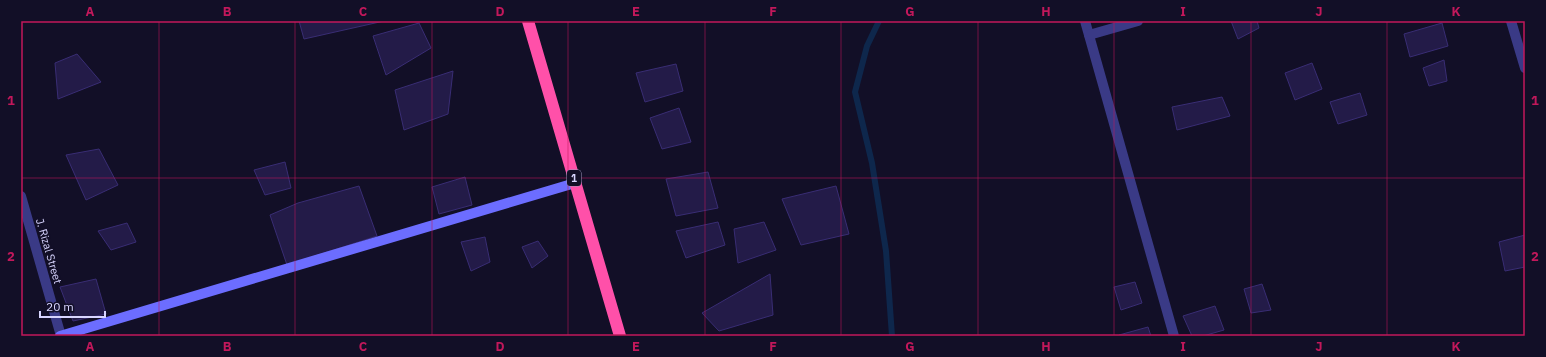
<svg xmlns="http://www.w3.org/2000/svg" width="1546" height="357" font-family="'IBM Plex Sans',sans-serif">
  <rect width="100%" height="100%" fill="#120f27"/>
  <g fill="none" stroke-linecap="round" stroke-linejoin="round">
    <polyline stroke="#0e274c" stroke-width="6" points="879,21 867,46 855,92 872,163 886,251 892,336"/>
  </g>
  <g fill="#231b48" stroke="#392d74">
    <polygon points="299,21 384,21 304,39"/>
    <polygon points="1231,21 1257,21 1259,28 1238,39"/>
    <polygon points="419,23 431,48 386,75 373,36"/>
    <polygon points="1442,23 1448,46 1410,57 1404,34"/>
    <polygon points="77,54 101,82 58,99 55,63"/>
    <polygon points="1444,60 1447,81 1429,86 1423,68"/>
    <polygon points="1312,63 1322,89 1295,100 1285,73"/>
    <polygon points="676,64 683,91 645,102 636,73"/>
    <polygon points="453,71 448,114 404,130 395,90"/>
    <polygon points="1360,93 1367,115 1338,124 1330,102"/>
    <polygon points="1222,97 1230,116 1177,130 1172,107"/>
    <polygon points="679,108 691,142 662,149 650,118"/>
    <polygon points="99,149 118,185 86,200 66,155"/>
    <polygon points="285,162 291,188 265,195 254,170"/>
    <polygon points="708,172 718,208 676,216 666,179"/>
    <polygon points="465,177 472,205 439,214 432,187"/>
    <polygon points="359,186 377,236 287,265 270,215 298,203"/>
    <polygon points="836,186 849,234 801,245 782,199"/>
    <polygon points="718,222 725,245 686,258 676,231"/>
    <polygon points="764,222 776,250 738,263 734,229"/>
    <polygon points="127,223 136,242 111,250 98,231"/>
    <polygon points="1525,235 1525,267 1505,271 1499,242"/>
    <polygon points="485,237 490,262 471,271 461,242"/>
    <polygon points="538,241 548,256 532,268 522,247"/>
    <polygon points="770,274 773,315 719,331 702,313"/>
    <polygon points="96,279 106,314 73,321 60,287"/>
    <polygon points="1135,282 1142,303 1121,310 1114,287"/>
    <polygon points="1262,284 1271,310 1251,313 1244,289"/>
    <polygon points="1215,306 1224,330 1203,336 1192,336 1183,316"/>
    <polygon points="1148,327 1151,336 1119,336 1119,335"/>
  </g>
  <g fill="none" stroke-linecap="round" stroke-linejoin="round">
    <g stroke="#3a3a86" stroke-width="10">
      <polyline points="1085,21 1174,336"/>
      <polyline points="1511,21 1525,68"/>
      <polyline points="1089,35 1138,21"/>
      <polyline points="21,196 61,336"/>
    </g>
    <polyline stroke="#6c6dff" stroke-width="10" points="60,336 575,183"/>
    <polyline stroke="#ff50a9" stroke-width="12" points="528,21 620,336"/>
  </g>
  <path fill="none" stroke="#c2185b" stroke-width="1" stroke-opacity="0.55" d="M 159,21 L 159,336M 295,21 L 295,336M 432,21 L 432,336M 568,21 L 568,336M 705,21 L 705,336M 841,21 L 841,336M 978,21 L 978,336M 1114,21 L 1114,336M 1251,21 L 1251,336M 1387,21 L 1387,336M 21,178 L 1525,178"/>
  <g text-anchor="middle" stroke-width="4" stroke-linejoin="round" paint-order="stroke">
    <rect fill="#120f27" stroke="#9d9abe" stroke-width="1" x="567" y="170" width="14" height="16" rx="3"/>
    <g font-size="10" font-weight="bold" fill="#d8d5ff">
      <text x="574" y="182">1</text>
    </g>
    <g font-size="11" fill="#d8d5ff" stroke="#120f27">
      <text transform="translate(49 251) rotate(74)" y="4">J. Rizal Street</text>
    </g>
  </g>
  <rect width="1546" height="357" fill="none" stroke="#120f27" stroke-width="44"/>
  <path d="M40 311v6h65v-6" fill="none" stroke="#d8d5ff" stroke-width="2"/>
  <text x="46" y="311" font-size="12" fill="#d8d5ff" stroke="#120f27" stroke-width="3" paint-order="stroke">20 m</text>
  <rect x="22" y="22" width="1502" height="313" fill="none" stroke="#c2185b" stroke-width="1.5"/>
  <g font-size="13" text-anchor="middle" font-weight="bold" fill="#c2185b">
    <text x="90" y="16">A</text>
    <text x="227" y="16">B</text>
    <text x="363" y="16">C</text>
    <text x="500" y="16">D</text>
    <text x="636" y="16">E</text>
    <text x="773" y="16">F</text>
    <text x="910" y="16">G</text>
    <text x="1046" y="16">H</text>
    <text x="1183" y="16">I</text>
    <text x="1319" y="16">J</text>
    <text x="1456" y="16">K</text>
    <text x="11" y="105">1</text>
    <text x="1535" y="105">1</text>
    <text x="11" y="261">2</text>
    <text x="1535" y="261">2</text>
    <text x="90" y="351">A</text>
    <text x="227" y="351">B</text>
    <text x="363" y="351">C</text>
    <text x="500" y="351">D</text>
    <text x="636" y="351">E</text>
    <text x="773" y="351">F</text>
    <text x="910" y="351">G</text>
    <text x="1046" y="351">H</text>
    <text x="1183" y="351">I</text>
    <text x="1319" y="351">J</text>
    <text x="1456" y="351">K</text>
  </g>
</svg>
